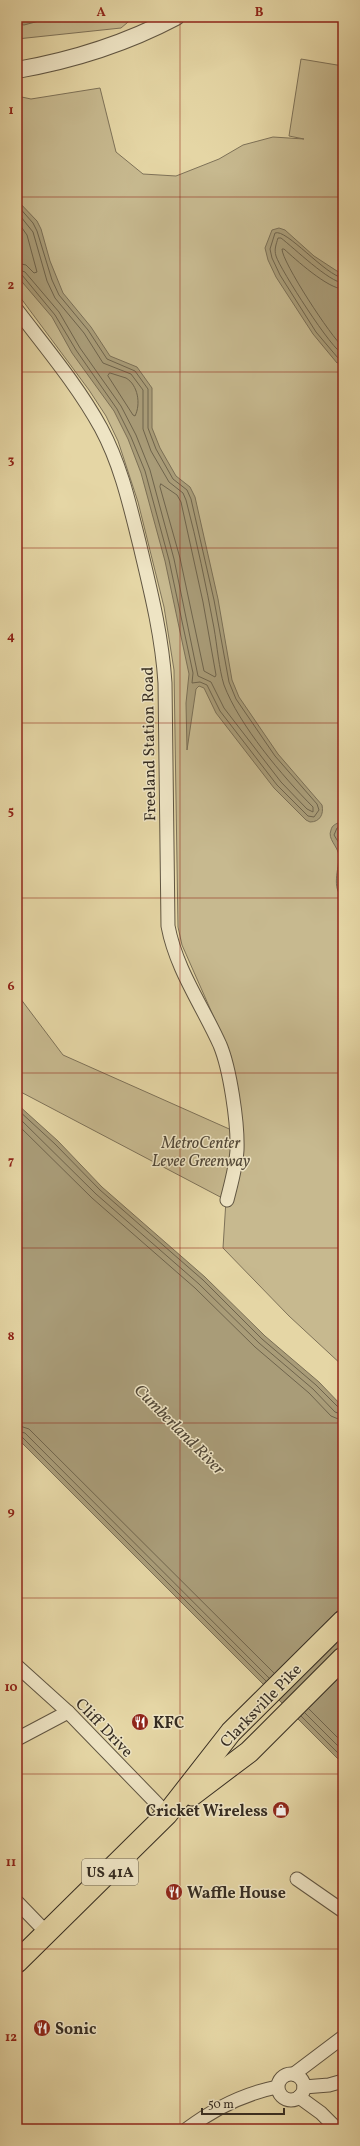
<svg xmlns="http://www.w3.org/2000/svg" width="360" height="2146" font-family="Vollkorn,serif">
  <rect width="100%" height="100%" fill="#e5d6a5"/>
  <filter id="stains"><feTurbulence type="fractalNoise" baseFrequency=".005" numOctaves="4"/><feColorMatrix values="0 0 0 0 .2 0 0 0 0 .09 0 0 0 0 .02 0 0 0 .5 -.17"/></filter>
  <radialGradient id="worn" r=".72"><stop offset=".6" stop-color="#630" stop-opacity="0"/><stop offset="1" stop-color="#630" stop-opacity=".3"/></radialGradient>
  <g fill="#c7b98f" stroke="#7e7258">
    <polygon points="17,17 134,17 121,28 17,39"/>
    <polygon points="301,59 343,66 343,1366 289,1316 223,1248 226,1200 17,1090 17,994 63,1055 236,1132 231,1056 182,945 178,927 174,670 164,607 138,502 118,441 106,416 89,390 17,293 17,96 31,99 100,88 116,152 143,174 176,176 219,159 243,145 273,137 304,139 289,136"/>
  </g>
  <g fill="#a99c78" stroke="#7b6f55">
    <polygon points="17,17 54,17 24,25 17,24"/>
    <path d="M 17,200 L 37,221 L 41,229 L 50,261 L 63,293 L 91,327 L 110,356 L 137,367 L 152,388 L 152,428 L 160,448 L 176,476 L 190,487 L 195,497 L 218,599 L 232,680 L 239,697 L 278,754 L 322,805 C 324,814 320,822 310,822 L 306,820 L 274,788 L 216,713 L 204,688 L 199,686 L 196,689 L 187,750 L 186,703 L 189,674 L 165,561 L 141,473 L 128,439 L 114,411 L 72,353 L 52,317 L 17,276 Z"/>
    <polygon points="279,228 285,230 314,256 343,275 343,362 337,363 313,334 276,277 268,260 265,248 272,230"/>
    <path d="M 340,822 L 343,823 L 343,898 C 331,888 339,869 339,856 C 338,846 327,839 331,830 C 332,825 336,824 340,822 Z"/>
    <polygon points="17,1104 58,1141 102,1187 205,1277 265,1336 319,1382 343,1407 343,1764 17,1438"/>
  </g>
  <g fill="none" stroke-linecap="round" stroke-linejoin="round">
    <g stroke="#6f644c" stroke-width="1">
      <polyline points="17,205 33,223 37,231 52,280 59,295 88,330 107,359 135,371 148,389 148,428 156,449 173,479 187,490 191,499 214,600 229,682 236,699 275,756 317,804 319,810 314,817 308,816 277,785 220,711 207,685 200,682 192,683 193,673 169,560 145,471 131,437 117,409 76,350 55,315 22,275 17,274"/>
      <path d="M 17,212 L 33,232 L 47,281 L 55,298 L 84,333 L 103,363 L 131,374 L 143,390 L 143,429 L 151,451 L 169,482 L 183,493 L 186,500 C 197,542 206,585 214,628 C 217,645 219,669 224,685 C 239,725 283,777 313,807 L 313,812 L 307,809 L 281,782 L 224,708 L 211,682 L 198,676 L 174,559 L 150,470 L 136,435 L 121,406 L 80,348 L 59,312 L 25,272 L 17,269"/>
      <polyline points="17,221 27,235 37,272 34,273 26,265 17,263"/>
      <path d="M 343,278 C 326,276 286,228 275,233 L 270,249 L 272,258 L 280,275 L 316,332 L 338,358 L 343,359"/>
      <path d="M 343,283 C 329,282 294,248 281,238 L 278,238 C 276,245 274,249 276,256 C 280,269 333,352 343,354"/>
      <path d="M 343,289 C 328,289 295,259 284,249 L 282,249 C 282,262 331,337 343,347"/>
      <path d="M 110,373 C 115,375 121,376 126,378 C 138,385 141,404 135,416 L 133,415 L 108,376 Z"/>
      <polygon points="161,484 177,495 181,502 203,602 216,675 215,677 204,671 180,558 160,487"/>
      <polyline points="343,826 337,828 334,835 342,848 340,886 343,893"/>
      <polyline points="17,1109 55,1144 100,1190 203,1280 262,1339 316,1385 339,1408 343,1410"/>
      <polyline points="17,1116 96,1194 199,1284 259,1343 313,1389 335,1412 343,1415"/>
      <polyline points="17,1124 92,1198 195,1288 255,1347 309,1393 331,1416 343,1421"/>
      <polyline points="17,1425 29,1429 274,1673"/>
      <polyline points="17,1431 25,1433 269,1678"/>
      <polyline points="17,1436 22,1437 266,1681"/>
      <polyline points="309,1709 343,1743"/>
      <polyline points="305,1713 343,1751"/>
      <polyline points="301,1716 343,1758"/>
    </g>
    <g stroke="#615642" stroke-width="15">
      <g id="minor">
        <path d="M 17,310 C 46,348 78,386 101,428 C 121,465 130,506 140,546 C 151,592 162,636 165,683 L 168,926 C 176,969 202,1005 220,1045 C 230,1069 238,1123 237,1150 C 236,1167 231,1184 227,1200"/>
        <polyline points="17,1666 68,1712 167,1814"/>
        <polyline points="17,1739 68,1712"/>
        <polyline points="297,1879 343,1911"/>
        <polyline points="17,1902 47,1933"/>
        <circle cx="291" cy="2087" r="13"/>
        <polyline points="294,2074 343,2037"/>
        <polyline points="304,2087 329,2085 343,2081"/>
        <polyline points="299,2097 321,2113 337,2129"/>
        <path d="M 187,2129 C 215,2108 243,2094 277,2087"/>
      </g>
    </g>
    <g stroke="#615642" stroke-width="18">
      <path id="tertiary" d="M 17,70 C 74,60 125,44 176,17"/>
    </g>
    <g stroke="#352c21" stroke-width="23">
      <g id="primary">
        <polyline points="192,1795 249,1752 343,1658"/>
        <polyline points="17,1962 167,1814 231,1732 343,1621"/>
      </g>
    </g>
    <use href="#minor" stroke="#eee4c4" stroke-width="13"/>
    <use href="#tertiary" stroke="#eee4c4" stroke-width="16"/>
    <use href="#primary" stroke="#e5d6a5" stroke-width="21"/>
  </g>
  <path fill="none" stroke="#8f2418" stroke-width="1" stroke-opacity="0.55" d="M 180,17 L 180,2129M 17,197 L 343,197M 17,372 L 343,372M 17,548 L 343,548M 17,723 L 343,723M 17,898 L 343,898M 17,1073 L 343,1073M 17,1248 L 343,1248M 17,1423 L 343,1423M 17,1598 L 343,1598M 17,1774 L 343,1774M 17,1949 L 343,1949"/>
  <defs>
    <g id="restaurant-disc" transform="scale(0.9)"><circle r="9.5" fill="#8f2418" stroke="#eee4c4"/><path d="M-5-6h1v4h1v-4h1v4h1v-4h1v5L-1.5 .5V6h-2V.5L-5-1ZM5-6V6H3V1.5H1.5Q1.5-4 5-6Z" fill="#fff"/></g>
    <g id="shop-disc" transform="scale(0.9)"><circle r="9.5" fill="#8f2418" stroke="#eee4c4"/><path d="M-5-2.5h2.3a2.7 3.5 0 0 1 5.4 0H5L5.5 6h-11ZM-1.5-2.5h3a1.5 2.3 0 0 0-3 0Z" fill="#fff"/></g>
  </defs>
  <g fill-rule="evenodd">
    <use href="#restaurant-disc" x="140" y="1722"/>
    <use href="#shop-disc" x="281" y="1810"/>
    <use href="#restaurant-disc" x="174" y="1892"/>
    <use href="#restaurant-disc" x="42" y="2028"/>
  </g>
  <g text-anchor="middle" stroke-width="3" stroke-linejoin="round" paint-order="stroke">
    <rect fill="#eee4c4" stroke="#6c6352" stroke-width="1" x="82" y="1859" width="56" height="26" rx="3"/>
    <g font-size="15" font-weight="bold" fill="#352c21">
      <text x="110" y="1877">US 41A</text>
    </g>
    <g font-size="16" fill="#352c21" stroke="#eee4c4">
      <text transform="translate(148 744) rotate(-91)" y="6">Freeland Station Road</text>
      <text transform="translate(260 1705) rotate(-46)" y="6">Clarksville Pike</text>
      <text transform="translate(105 1727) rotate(46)" y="6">Cliff Drive</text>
    </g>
    <g font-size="16" font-style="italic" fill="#524837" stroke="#eee4c4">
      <text x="201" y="1148">MetroCenter<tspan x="201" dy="18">Levee Greenway</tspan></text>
    </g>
    <g font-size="16" font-weight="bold" fill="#352c21" stroke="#eee4c4" text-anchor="start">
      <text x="153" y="1728">KFC</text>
      <text x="268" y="1816" text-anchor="end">Cricket Wireless</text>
      <text x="187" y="1898">Waffle House</text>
      <text x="55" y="2034">Sonic</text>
    </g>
    <g font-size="17" font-style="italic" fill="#524837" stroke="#eee4c4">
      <text transform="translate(180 1429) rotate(45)" y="6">Cumberland River</text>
    </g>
  </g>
  <rect width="360" height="2146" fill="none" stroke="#e5d6a5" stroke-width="44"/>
  <path d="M202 2108v6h82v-6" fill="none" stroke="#352c21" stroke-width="2"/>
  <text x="208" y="2108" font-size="12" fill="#352c21" stroke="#eee4c4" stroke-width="3" paint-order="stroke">50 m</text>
  <rect x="22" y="22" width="316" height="2102" fill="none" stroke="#8f2418" stroke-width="1.5"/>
  <g font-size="13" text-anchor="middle" font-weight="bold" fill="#8f2418">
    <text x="101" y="16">A</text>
    <text x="259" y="16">B</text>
    <text x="11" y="114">1</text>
    <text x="11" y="289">2</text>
    <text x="11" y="464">3</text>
    <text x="11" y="640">4</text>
    <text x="11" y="815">5</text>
    <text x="11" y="990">6</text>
    <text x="11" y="1165">7</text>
    <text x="11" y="1340">8</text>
    <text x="11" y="1515">9</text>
    <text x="11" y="1691">10</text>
    <text x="11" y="1866">11</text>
    <text x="11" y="2041">12</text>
  </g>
  <rect width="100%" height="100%" filter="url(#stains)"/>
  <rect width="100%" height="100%" fill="url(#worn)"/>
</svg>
